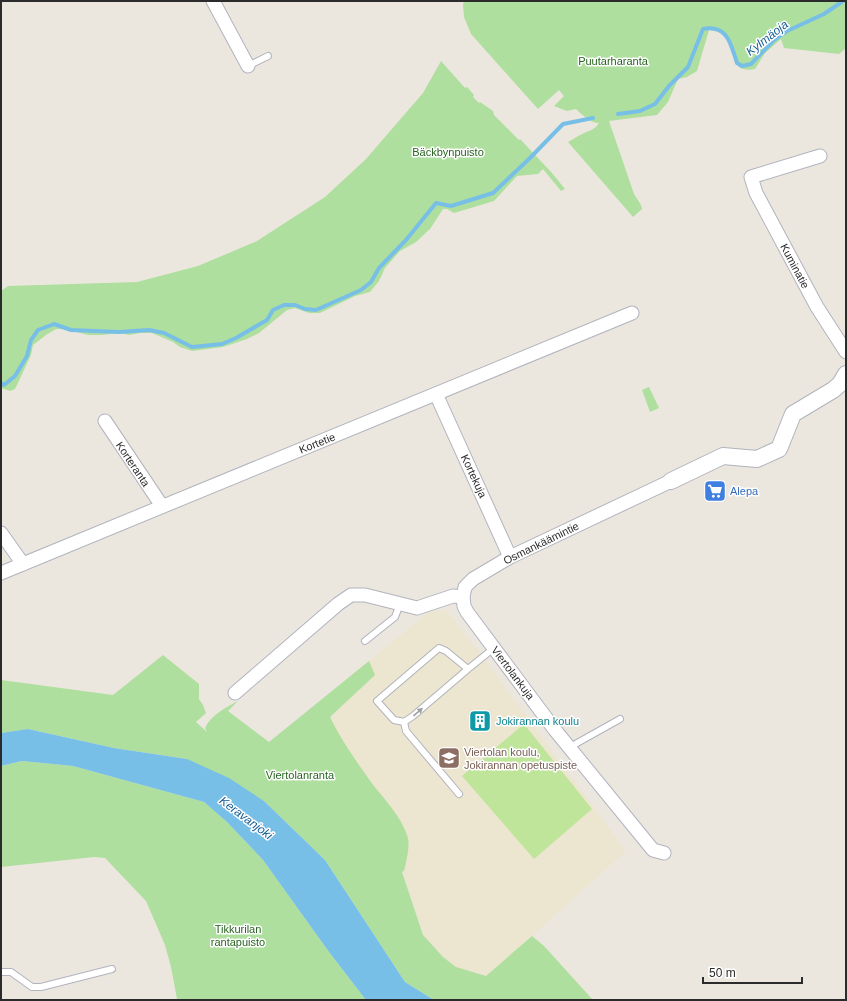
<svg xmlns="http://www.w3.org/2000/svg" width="847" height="1001" font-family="Helvetica,sans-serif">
  <rect width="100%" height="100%" fill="#ece7de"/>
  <polygon fill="#ece5cf" points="446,610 482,656 626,851 532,936 486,976 456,967 443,957 423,935 399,863 315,705 429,612"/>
  <g fill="#aedf9e">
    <path d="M 464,1 L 846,1 L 846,48 L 839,54 L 784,48 L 781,39 L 765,53 L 755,69 C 738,72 735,65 732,50 C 729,40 720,29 709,30 L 697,71 L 687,77 L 678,79 L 668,102 L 657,115 L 609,121 L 634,194 L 641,205 L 642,209 L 633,217 L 568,142 C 572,140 576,137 580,135 C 587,131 594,131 599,123 C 591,123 582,115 576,109 L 567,111 L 554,106 L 564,96 L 559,90 L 538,109 L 471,34 L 464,17 L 463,5 Z"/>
    <polygon points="441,61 465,88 467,87 474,95 473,97 479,103 480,102 493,111 494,115 519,140 520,139 552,173 565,189 561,191 543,169 538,174 517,176 494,201 454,213 447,209 443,209 430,229 416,242 400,251 385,268 379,281 370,292 355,296 320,313 309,313 295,308 287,310 259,333 247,339 223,347 192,351 180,347 173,342 152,333 140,333 129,335 120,333 101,335 88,335 65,329 56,329 46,335 33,345 31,355 15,389 10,391 1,388 1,291 8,286 137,282 198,266 257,241 325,197 366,159 423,93"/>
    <polygon points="649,387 659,408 650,412 642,390"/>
    <path d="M 163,655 L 199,684 L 199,699 L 203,705 L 206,713 L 196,722 L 207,732 L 205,728 C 212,714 225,708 238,701 L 228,711 L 269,742 L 369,661 L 375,675 L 330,717 C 341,740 356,761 371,782 C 384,799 402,817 408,838 C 410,846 406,863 404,871 L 402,872 L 423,935 L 443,957 L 456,967 L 486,976 L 532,936 L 544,946 L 593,1000 L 434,1000 L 405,982 L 325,860 L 264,801 L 187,759 L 114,748 L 28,729 L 1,733 L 1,680 L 113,695 Z"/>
    <polygon points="22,761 73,766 204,802 227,822 263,860 329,952 366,1000 175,1000 177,999 171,967 165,945 146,901 105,858 94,857 1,867 1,766"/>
  </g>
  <polygon fill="#bfe59b" points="524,724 592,809 534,859 462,776"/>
  <polygon fill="#78bfe7" points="28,729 114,748 187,759 229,778 264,801 325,860 405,982 434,1000 366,1000 329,952 263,860 227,822 204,802 73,766 22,761 1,766 1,733"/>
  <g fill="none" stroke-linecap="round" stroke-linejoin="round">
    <g stroke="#78bfe7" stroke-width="4">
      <path d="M 618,114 L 640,111 L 655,104 L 669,86 L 688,67 L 703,29 C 728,24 731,45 737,63 L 742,66 L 751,64 L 774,40 L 787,31 L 824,14 L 843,1"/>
      <polyline points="1,383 4,385 15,376 27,356 31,340 38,330 54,324 71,330 119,332 149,330 164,333 192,347 222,344 236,338 267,320 273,310 284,305 295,305 305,309 316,310 361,290 371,282 379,268 406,240 436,203 451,206 493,193 529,159 563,124 593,118"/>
    </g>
    <g stroke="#b1b3be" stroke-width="8">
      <g id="service">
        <polyline points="248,66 268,56"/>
        <polyline points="365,641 395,617 400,604"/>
        <polyline points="468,669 413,716 404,722 394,720 377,701 439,648 446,651 468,669 494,648"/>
        <polyline points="404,722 406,731 459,794"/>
        <polyline points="570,747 620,719"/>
        <polyline points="1,972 11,972 32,987 41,987 112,969"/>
      </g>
    </g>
    <g stroke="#b1b3be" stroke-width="15">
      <g id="minor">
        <polyline points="213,1 248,66"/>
        <polyline points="820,156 751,177 756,193 817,307 846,352"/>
        <polyline points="436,394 510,557"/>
        <polyline points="105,421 162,506"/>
        <polyline points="1,533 23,564"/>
        <polyline points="1,573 632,313"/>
        <polyline points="235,693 338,604 351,595 365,595 417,608 453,596 463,597"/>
        <polyline points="664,853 653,850 555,730 467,612 464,606 463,597 465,587 473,579 510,557 671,481"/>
      </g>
    </g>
    <g stroke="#b1b3be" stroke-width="18">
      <polyline id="tertiary" points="671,481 723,456 757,459 779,449 793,414 833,390 840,384 846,374"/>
    </g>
    <use href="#service" stroke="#fff" stroke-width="6"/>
    <use href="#minor" stroke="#fff" stroke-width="13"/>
    <use href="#tertiary" stroke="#fff" stroke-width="16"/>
  </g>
  <defs><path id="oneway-solid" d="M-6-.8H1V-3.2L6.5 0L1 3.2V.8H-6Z"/></defs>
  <use fill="#a0a0a0" href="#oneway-solid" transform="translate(418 712) rotate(-40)"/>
  <defs>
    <g id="supermarket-square" transform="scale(1.15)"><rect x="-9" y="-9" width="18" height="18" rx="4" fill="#3f7fe0" stroke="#fff"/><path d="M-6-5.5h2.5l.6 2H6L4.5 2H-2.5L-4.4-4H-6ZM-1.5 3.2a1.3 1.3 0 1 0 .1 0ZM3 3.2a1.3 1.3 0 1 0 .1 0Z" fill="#fff"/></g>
    <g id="building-square" transform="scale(1.15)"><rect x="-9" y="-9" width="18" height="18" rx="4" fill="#0f9aa8" stroke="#fff"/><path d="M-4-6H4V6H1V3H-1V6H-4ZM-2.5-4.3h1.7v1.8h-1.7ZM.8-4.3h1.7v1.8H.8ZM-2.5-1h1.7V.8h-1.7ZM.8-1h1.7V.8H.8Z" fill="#fff"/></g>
    <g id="school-square" transform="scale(1.15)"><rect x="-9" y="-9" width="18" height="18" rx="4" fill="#8d6e63" stroke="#fff"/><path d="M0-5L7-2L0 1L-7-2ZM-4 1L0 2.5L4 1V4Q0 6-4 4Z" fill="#fff"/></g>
  </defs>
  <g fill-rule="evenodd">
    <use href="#supermarket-square" x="715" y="491"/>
    <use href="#building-square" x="480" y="721"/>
    <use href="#school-square" x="449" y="758"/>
  </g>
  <g text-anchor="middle" stroke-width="3" stroke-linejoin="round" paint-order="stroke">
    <g font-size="11" fill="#27641f" stroke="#fff">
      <text x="613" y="65">Puutarharanta</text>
      <text x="448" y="156">Bäckbynpuisto</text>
      <text x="300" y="779">Viertolanranta</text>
      <text x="238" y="933">Tikkurilan<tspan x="238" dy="13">rantapuisto</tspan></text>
    </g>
    <g font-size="11" fill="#2b2b2b" stroke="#fff">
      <text transform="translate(795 266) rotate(62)" y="4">Kuminatie</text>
      <text transform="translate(317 443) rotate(-22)" y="4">Kortetie</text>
      <text transform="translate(133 464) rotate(56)" y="4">Korteranta</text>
      <text transform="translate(474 476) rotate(65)" y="4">Kortekuja</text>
      <text transform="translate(541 543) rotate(-26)" y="4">Osmankäämintie</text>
      <text transform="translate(513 673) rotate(53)" y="4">Viertolankuja</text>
    </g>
    <g font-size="11" fill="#366cbe" stroke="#fff" text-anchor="start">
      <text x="730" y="495">Alepa</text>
    </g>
    <g font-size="11" fill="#0d838f" stroke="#fff" text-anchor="start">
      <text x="496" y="725">Jokirannan koulu</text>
    </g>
    <g font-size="11" fill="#785e54" stroke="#fff" text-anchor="start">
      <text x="464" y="756">Viertolan koulu,<tspan x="464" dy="13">Jokirannan opetuspiste</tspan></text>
    </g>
    <g font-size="12" font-style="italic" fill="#165d94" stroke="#fff">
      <text transform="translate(767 38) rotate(-38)" y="4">Kylmäoja</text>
      <text transform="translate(246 818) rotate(37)" y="4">Keravanjoki</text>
    </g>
  </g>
  <rect width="847" height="1001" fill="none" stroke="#2b2b2b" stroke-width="4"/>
  <path d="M703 977v6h99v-6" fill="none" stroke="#2b2b2b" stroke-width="2"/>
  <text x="709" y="977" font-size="12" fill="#2b2b2b" stroke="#ffffff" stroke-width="3" paint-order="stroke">50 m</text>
</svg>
